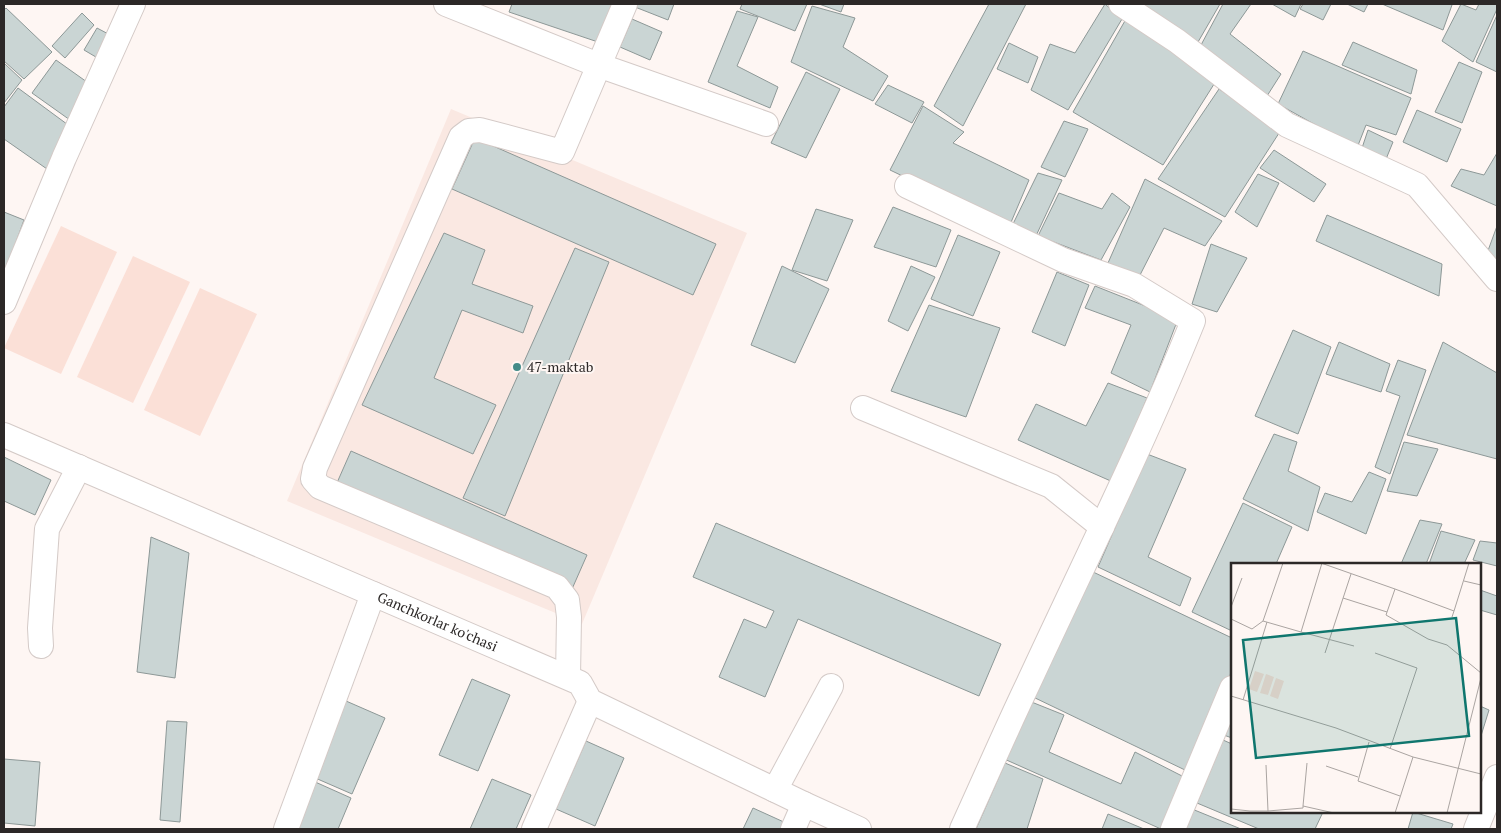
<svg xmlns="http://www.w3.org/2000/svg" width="1501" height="833" font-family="'PT Serif',serif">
  <rect width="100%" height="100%" fill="#fef6f3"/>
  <polygon fill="#fae8e2" points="451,109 747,233 582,624 287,501"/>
  <g fill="#fbe0d7">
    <polygon points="61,226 117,252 61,374 4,348"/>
    <polygon points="133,256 190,282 133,403 77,377"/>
    <polygon points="200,288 257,314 200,436 144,410"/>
  </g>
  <g fill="#cad5d4" stroke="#8d9897">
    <polygon points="512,4 615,4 598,42 509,12"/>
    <polygon points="637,4 674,4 668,20 635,7"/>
    <polygon points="742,4 807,4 795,31 740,9"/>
    <polygon points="819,4 844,4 841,12"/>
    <polygon points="989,4 1026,4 963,126 934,106"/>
    <polygon points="1105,4 1122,19 1068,110 1031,90 1050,44 1075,53"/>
    <polygon points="1137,4 1220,4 1198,42"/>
    <polygon points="1223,4 1251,4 1230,34 1281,74 1267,96 1201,45"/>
    <polygon points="1272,4 1301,4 1295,17"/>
    <polygon points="1303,4 1331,4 1323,20 1300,9"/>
    <polygon points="1347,4 1368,4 1364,12"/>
    <polygon points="1382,4 1450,4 1452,5 1443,30"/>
    <polygon points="1461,4 1476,10 1479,4 1497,4 1497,9 1473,62 1442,41"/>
    <polygon points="812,6 855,18 843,47 888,76 873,101 791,62"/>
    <polygon points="6,8 52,52 24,79 4,61 4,10"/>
    <polygon points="737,11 758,17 737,66 778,87 770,108 708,82"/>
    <polygon points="82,13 94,25 65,58 52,46"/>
    <polygon points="1497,15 1497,72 1476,62"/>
    <polygon points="632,19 662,32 650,60 620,47"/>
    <polygon points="1126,19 1216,81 1163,165 1073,112"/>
    <polygon points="97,28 114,37 101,60 84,50"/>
    <polygon points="1353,42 1417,70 1411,94 1342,65"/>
    <polygon points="1009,43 1038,57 1028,83 997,69"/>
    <polygon points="1303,51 1411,98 1396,135 1366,125 1357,148 1278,104"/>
    <polygon points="56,60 94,87 70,120 32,93"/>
    <polygon points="1459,62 1482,72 1462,123 1435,112"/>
    <polygon points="4,63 22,80 4,103"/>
    <polygon points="806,72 840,89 806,158 771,143"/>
    <polygon points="888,85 924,102 912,123 875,104"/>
    <polygon points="18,88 75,130 47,169 4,139 4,107"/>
    <polygon points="1219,89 1281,130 1225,217 1158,179"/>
    <polygon points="923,106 964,132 953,143 1029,180 1009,227 890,170"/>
    <polygon points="1417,110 1461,129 1447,162 1403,142"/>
    <polygon points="1064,121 1088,129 1065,177 1041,167"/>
    <polygon points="1368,130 1393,142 1384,164 1361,151"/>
    <polygon points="475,138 716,244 693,295 452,189"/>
    <polygon points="1274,150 1326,184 1314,202 1260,168"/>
    <polygon points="1497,153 1497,206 1451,186 1461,169 1484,175"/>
    <polygon points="1038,173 1062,180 1035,238 1011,228"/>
    <polygon points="1258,174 1279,183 1257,227 1235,212"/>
    <polygon points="1145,179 1222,221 1205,246 1164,228 1139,277 1108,263"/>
    <polygon points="1059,193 1102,209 1112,193 1130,207 1101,260 1038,236"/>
    <polygon points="893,207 951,230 936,267 874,247"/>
    <polygon points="816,209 853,220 827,281 792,270"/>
    <polygon points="4,212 24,220 4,275"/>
    <polygon points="1327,215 1442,264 1439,296 1316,241"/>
    <polygon points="1497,226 1497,272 1482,267"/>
    <polygon points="444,233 485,250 472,284 533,306 523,333 462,310 434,378 496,405 473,454 362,405"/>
    <polygon points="958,235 1000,252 973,316 931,299"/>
    <polygon points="1211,244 1247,258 1217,312 1192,304"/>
    <polygon points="575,248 609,262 505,516 463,498"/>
    <polygon points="782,266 829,289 795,363 751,345"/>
    <polygon points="911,266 935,277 908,331 888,321"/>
    <polygon points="1057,272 1089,285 1065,346 1032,332"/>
    <polygon points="1095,286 1178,319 1150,392 1111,373 1131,325 1085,308"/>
    <polygon points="929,305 1000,328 966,417 891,391"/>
    <polygon points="1293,330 1331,347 1298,434 1255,416"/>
    <polygon points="1339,342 1390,364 1381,392 1326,374"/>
    <polygon points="1443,342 1497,373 1497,459 1407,435"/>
    <polygon points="1398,360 1426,370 1390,474 1375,467 1400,396 1386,391"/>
    <polygon points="1108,383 1147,398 1113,482 1018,440 1036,404 1086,426"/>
    <polygon points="1274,434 1297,442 1288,471 1320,487 1308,531 1243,499"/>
    <polygon points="1404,442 1438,449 1417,496 1387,491"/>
    <polygon points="351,451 587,555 572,589 336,485"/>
    <polygon points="1147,454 1186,469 1148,557 1191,578 1180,606 1098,567"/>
    <polygon points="4,457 51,480 35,515 4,501"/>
    <polygon points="1369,472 1386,479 1366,534 1317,512 1325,493 1352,502"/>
    <polygon points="1243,503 1292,527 1276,564 1232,564 1232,631 1192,612"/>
    <polygon points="1420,520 1442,524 1426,564 1401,564"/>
    <polygon points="716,523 1001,644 979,696 798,619 765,697 719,677 744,619 766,628 774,611 693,577"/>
    <polygon points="1441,531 1475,540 1464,564 1429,564"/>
    <polygon points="151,537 189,553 175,678 137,672"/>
    <polygon points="1480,541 1497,543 1497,566 1473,560"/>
    <polygon points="1091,571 1232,638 1232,671 1185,770 1031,696"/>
    <polygon points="1480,590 1497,596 1497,615 1480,610"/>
    <polygon points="472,679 510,695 478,771 439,755"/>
    <polygon points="346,701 385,718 352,794 313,777"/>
    <polygon points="1029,701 1064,715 1049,752 1121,784 1135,752 1184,777 1161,829 1002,758"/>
    <polygon points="1480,706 1489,710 1480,739"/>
    <polygon points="1232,708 1232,738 1221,734"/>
    <polygon points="167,721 187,722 180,822 160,820"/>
    <polygon points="1223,740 1232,744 1232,812 1323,812 1315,829 1259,829 1197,803"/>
    <polygon points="586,741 624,758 595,826 556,809"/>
    <polygon points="4,759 40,762 35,826 4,823"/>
    <polygon points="1005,763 1043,779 1027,829 976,829"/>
    <polygon points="492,779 531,795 516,829 470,829"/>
    <polygon points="313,781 351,798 338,829 292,829"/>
    <polygon points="753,808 786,823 783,829 743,829"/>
    <polygon points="1192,809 1241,829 1184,829"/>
    <polygon points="1413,812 1453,824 1451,829 1408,829"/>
    <polygon points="1108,814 1144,829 1102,829"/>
  </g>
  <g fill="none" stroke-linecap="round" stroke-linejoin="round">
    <g stroke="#d4cac7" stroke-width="26">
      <g id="minor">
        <polyline points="446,4 598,65 766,124"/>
        <polyline points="1121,4 1177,41 1287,125 1417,185 1497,279"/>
        <path d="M 907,186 L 1063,260 L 1134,285 L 1193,321 C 1143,445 1084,563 1028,684 C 1005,732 984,781 962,829"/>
        <polyline points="4,302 64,158 133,4"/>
        <polyline points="863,408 1051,486 1102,527"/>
        <path id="s1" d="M 4,435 L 580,683 L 590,701 L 804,804 L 859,829"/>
        <polyline points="41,646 40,628 47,529 79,467"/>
        <polyline points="568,677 569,617 567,600 557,587 320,487 313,479 315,468 461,137 469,131 480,130 562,152 625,4"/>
        <polyline points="775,790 831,686"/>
        <polyline points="286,829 373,594"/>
        <polyline points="534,829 590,701"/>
        <polyline points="793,829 804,804"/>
        <polyline points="1173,829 1232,688"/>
        <polyline points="1476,829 1497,777"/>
      </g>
    </g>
    <use href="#minor" stroke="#fff" stroke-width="24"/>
  </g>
  <circle fill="#438b88" stroke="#fef6f3" stroke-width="2" cx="517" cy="367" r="5"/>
  <g text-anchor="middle" stroke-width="4" stroke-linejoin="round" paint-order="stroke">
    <g font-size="14" fill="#2c2827" stroke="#fef6f3" text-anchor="start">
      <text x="527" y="372">47-maktab</text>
    </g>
    <g font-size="14" fill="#2c2827" stroke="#fef6f3">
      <text dy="5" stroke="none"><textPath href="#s1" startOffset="472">Ganchkorlar ko'chasi</textPath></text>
    </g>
  </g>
  <g transform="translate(1231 563)">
    <rect width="250" height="250" fill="#fef6f3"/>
    <path d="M 24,108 L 33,111 L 26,129 L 18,126 ZM 35,111 L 43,114 L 37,132 L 29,130 ZM 45,115 L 53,118 L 47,136 L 39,133 Z" fill="#fbe0d7"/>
    <path fill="none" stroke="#aaa4a1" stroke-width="1" d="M 52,0 L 32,58 L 70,69 L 91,0M 90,0 L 164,26 L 155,52 L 197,76 L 216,82 L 250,110M 233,18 L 250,22M 164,26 L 223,48 L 221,54M 112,35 L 156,49M 0,44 L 11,15M 223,48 L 238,0M 0,56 L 21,66 L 32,58M 70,69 L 123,83M 94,90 L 120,11M 144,90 L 186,105 L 159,186M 0,133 L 105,165 L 182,194 L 250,211M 12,137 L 36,59M 138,179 L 127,218 L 169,233M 76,200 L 72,243 L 103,250M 95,203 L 127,214M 0,246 L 19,248M 19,248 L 37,248 L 35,202M 37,248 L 72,245 L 72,243M 164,250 L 182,194M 216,250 L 250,115"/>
    <path fill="#0f766e" fill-opacity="0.15" stroke="#0f766e" stroke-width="2.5" d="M 225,55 L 238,173 L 25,195 L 12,77 Z"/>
    <rect width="250" height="250" fill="none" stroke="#2c2827" stroke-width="2.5"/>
  </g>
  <rect width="1501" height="833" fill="none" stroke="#2c2827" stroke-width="10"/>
</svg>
